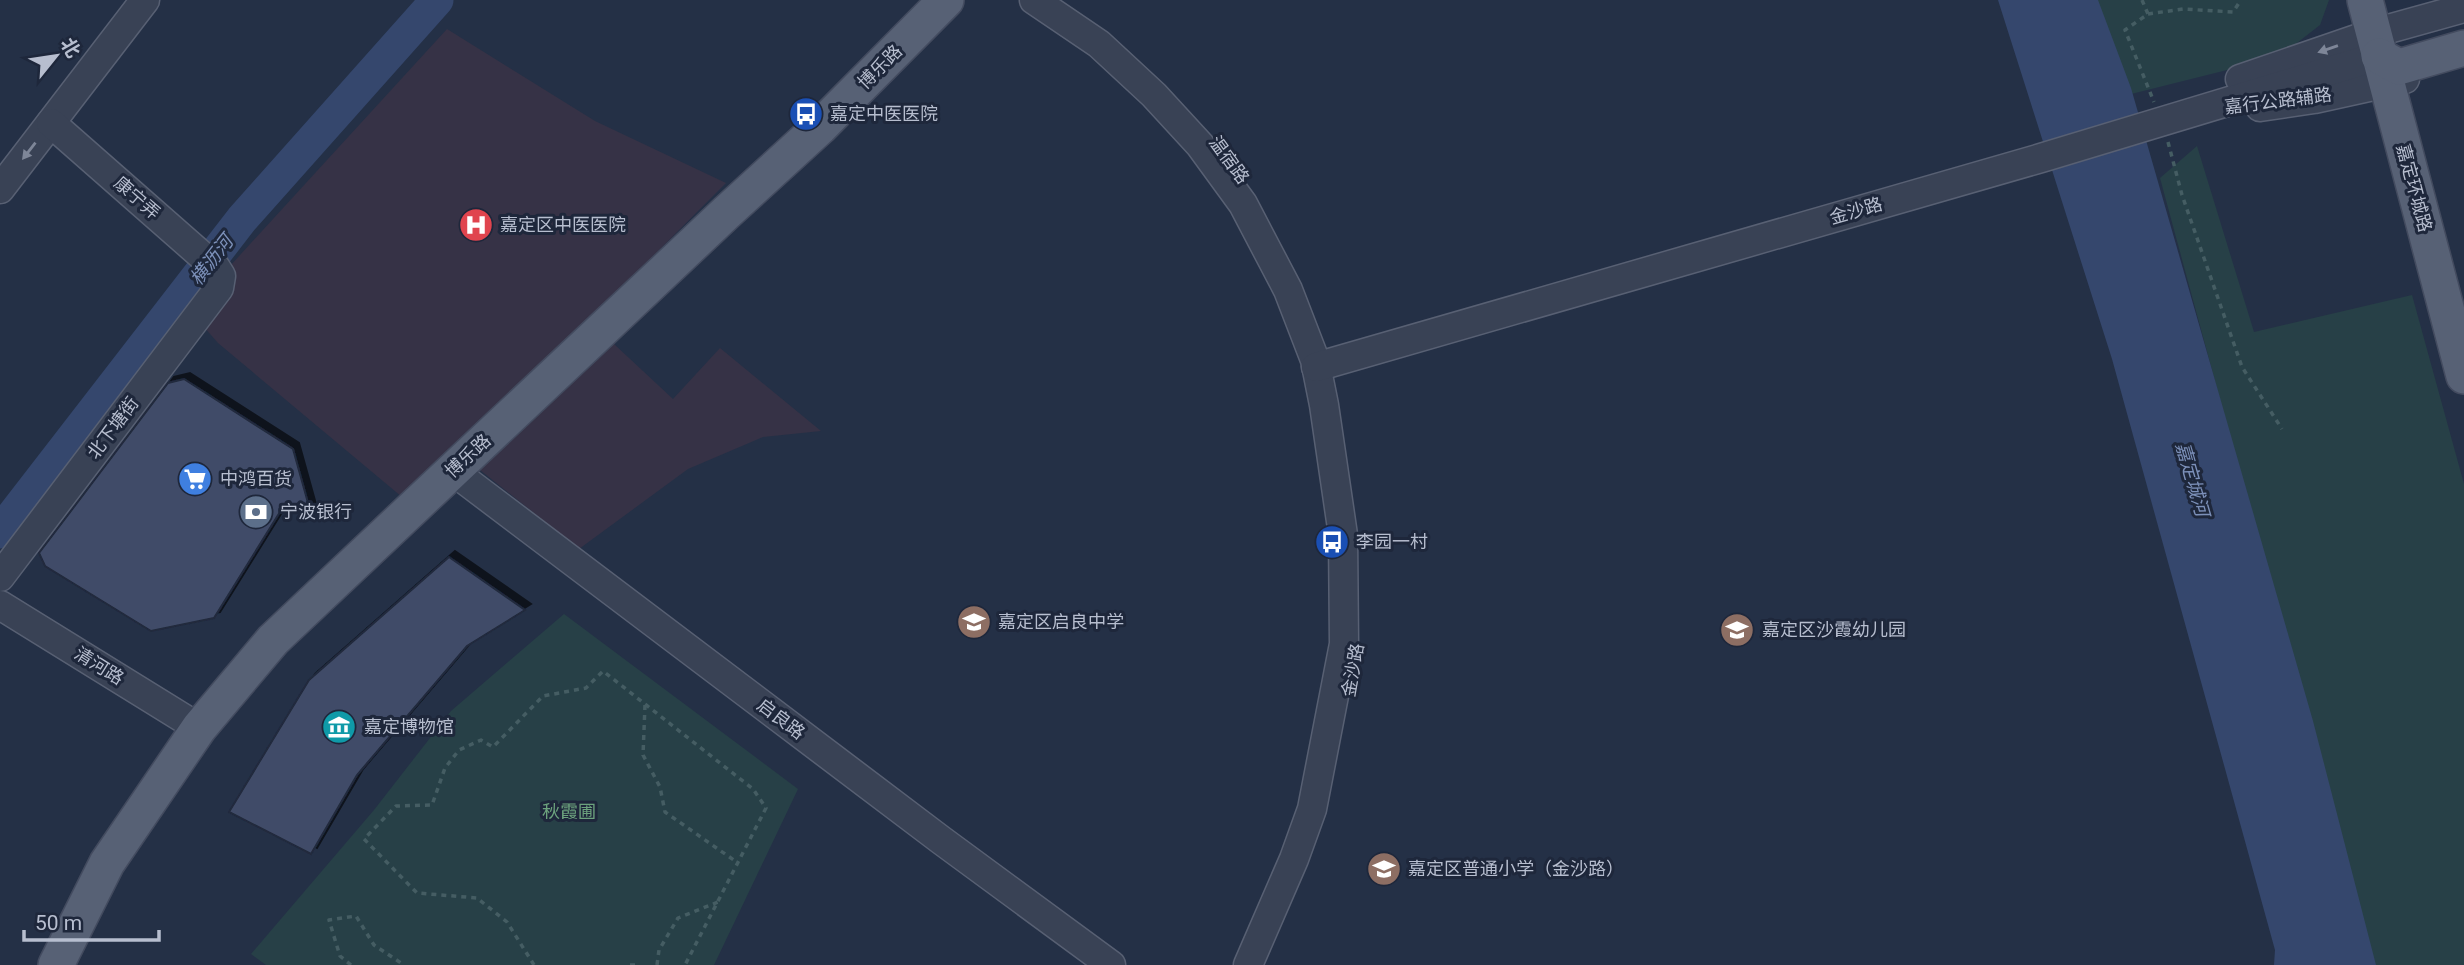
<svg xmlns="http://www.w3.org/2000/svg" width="2464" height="965" font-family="Roboto,'Noto Sans SC',sans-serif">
  <defs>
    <filter id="shadow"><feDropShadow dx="6" dy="-6" stdDeviation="0" flood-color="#0009"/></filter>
  </defs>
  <rect width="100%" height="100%" fill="#243046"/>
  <g fill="#363246">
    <polygon points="447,29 595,121 726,183 408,502 218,343 204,327 230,266"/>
    <polygon points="614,344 673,399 720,348 821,431 763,437 688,469 579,549 480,470"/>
  </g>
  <g fill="#274047">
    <polygon points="2092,0 2329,0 2320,25 2279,57 2127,95"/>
    <polygon points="2197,146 2254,332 2412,295 2464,484 2464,965 2357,965 2323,780 2160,178"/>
    <polygon points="564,614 798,789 714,965 266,965 251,954 374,810 451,711"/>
  </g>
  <polygon fill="#35476d" points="1998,0 2098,0 2131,88 2313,721 2376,965 2274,965 2275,950 2112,359"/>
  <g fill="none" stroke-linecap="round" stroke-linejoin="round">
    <polyline stroke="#35476d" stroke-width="33" points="0,532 242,219 437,0"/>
  </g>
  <g fill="#414c67" stroke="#20293d" stroke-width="2" filter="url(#shadow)">
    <polygon points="184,379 293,449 310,510 280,512 214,618 151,631 45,566 39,553 168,383"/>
    <polygon points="449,557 525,610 467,646 357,775 311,854 229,812 309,680"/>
  </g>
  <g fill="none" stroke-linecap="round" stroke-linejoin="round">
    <g stroke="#586073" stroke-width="31">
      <g id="minor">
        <polyline points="1034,0 1099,44 1154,95 1200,145 1243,204 1288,290 1315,360 1324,405 1343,535 1344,644 1312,809 1294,859 1248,965"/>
        <polyline points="2240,79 2374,33 2464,8"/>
        <polyline points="2260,107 2314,99 2405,79"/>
        <polyline points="0,189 145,0"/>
        <polyline points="1316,367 2041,158 2379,56"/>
        <polyline points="453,471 941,840 1111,965"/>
        <polyline points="0,577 219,288 221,276 216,268 51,123"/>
        <polyline points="0,605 199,728"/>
      </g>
    </g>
    <g stroke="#434b5f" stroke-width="38">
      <g id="major">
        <polyline points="2365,0 2464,376"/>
        <polyline points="2379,56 2399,67 2464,48"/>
        <polyline points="56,965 107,863 199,728 273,640 727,212 820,127 946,0"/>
      </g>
    </g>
    <g stroke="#455d63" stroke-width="3.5" stroke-dasharray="5 5" stroke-linecap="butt">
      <polyline points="2142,0 2148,14 2125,30 2154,102"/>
      <polyline points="2148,14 2183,9 2233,12 2241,0"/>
      <polyline points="2168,142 2182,195 2242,367 2282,429"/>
      <polyline points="645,705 643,755 660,787 665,812 738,863"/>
      <polyline points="351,965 340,956 329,920 356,916 374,945 404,965"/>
      <polyline points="534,965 507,922 477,898 417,893 364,839 396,806 432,805 445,768 459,750 481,740 493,747 543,696 586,688 603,671 753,789 766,808 685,965"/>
      <polyline points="630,965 635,965"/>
      <polyline points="657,965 659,950 678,918 718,902"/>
    </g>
    <use href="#minor" stroke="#394255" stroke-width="28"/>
    <use href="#major" stroke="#576175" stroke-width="35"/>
  </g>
  <defs><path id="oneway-solid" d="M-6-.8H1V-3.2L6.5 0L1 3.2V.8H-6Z" transform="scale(1.75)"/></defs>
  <g fill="#7e8698">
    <use href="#oneway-solid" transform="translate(2328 49) rotate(161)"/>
    <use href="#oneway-solid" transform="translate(29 151) rotate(128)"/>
  </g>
  <defs>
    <g id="bus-disc" transform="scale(1.75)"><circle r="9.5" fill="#1a4fb4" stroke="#1e273b"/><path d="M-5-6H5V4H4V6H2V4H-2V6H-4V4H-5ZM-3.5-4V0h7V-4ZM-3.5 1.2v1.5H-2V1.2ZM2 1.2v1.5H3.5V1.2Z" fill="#fff"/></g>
    <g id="hospital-disc" transform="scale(1.75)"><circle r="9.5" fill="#e0444e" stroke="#1e273b"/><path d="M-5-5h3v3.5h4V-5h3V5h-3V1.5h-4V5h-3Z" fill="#fff"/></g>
    <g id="supermarket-disc" transform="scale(1.75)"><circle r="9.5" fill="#3f7fe0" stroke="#1e273b"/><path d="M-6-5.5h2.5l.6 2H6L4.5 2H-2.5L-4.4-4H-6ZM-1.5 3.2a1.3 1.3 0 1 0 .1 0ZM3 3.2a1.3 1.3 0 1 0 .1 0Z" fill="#fff"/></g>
    <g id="bank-disc" transform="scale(1.75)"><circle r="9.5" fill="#5c6f8a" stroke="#1e273b"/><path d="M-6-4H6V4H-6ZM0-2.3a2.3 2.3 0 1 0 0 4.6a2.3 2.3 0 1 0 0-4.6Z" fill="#fff"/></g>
    <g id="school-disc" transform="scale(1.75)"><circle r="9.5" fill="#8d6e63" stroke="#1e273b"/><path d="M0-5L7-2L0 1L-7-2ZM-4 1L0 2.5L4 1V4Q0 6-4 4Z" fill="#fff"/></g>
    <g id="museum-disc" transform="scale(1.75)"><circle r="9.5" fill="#0f9aa8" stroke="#1e273b"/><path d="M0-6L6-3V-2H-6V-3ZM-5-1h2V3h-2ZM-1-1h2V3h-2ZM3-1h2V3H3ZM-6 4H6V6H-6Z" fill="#fff"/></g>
  </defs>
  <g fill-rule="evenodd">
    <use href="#bus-disc" x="806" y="114"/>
    <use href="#hospital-disc" x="476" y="225"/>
    <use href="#supermarket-disc" x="195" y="479"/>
    <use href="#bank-disc" x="256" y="512"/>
    <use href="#bus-disc" x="1332" y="542"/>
    <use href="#school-disc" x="974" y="622"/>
    <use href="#school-disc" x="1737" y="630"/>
    <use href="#museum-disc" x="339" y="727"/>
    <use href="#school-disc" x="1384" y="869"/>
  </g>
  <g text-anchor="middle" stroke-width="6" stroke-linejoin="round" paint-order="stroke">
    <g font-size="18" fill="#b7becf" stroke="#1e273b">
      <text transform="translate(880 67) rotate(-45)" y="6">博乐路</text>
      <text transform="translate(2278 101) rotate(-7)" y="6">嘉行公路辅路</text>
      <text transform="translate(1229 160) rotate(54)" y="6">温宿路</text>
      <text transform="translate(2414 188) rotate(75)" y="6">嘉定环城路</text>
      <text transform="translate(137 198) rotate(41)" y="6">康宁弄</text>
      <text transform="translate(1856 211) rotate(-16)" y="6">金沙路</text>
      <text transform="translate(113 428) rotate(-53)" y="6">北下塘街</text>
      <text transform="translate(468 456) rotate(-43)" y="6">博乐路</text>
      <text transform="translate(99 666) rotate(32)" y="6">清河路</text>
      <text transform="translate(1353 670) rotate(-80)" y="6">金沙路</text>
      <text transform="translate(781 719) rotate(37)" y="6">启良路</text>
    </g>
    <g font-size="18" fill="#b7becf" stroke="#1e273b" text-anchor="start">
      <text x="830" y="120">嘉定中医医院</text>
      <text x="500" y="231">嘉定区中医医院</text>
      <text x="220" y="485">中鸿百货</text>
      <text x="280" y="518">宁波银行</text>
      <text x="1356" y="548">李园一村</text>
      <text x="998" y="628">嘉定区启良中学</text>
      <text x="1762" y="636">嘉定区沙霞幼儿园</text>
      <text x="364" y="733">嘉定博物馆</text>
      <text x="1408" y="875">嘉定区普通小学（金沙路）</text>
    </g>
    <g font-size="18" fill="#6ca27d" stroke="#1e273b">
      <text x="569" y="818">秋霞圃</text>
    </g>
    <g font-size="19" font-style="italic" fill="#7c90b9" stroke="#1e273b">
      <text transform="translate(211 260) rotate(-52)" y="7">横沥河</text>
      <text transform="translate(2193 479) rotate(74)" y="7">嘉定城河</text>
    </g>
  </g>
  <g transform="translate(56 56) rotate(60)" stroke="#1e273b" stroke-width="5" paint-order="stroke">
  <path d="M0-5L12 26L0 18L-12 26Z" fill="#b7becf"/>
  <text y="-10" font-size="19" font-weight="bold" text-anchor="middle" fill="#b7becf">北</text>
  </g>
  <path d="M24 930v10h135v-10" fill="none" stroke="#b7becf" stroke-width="3.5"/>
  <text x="35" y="930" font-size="21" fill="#b7becf" stroke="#1e273b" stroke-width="5" paint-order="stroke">50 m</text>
</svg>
